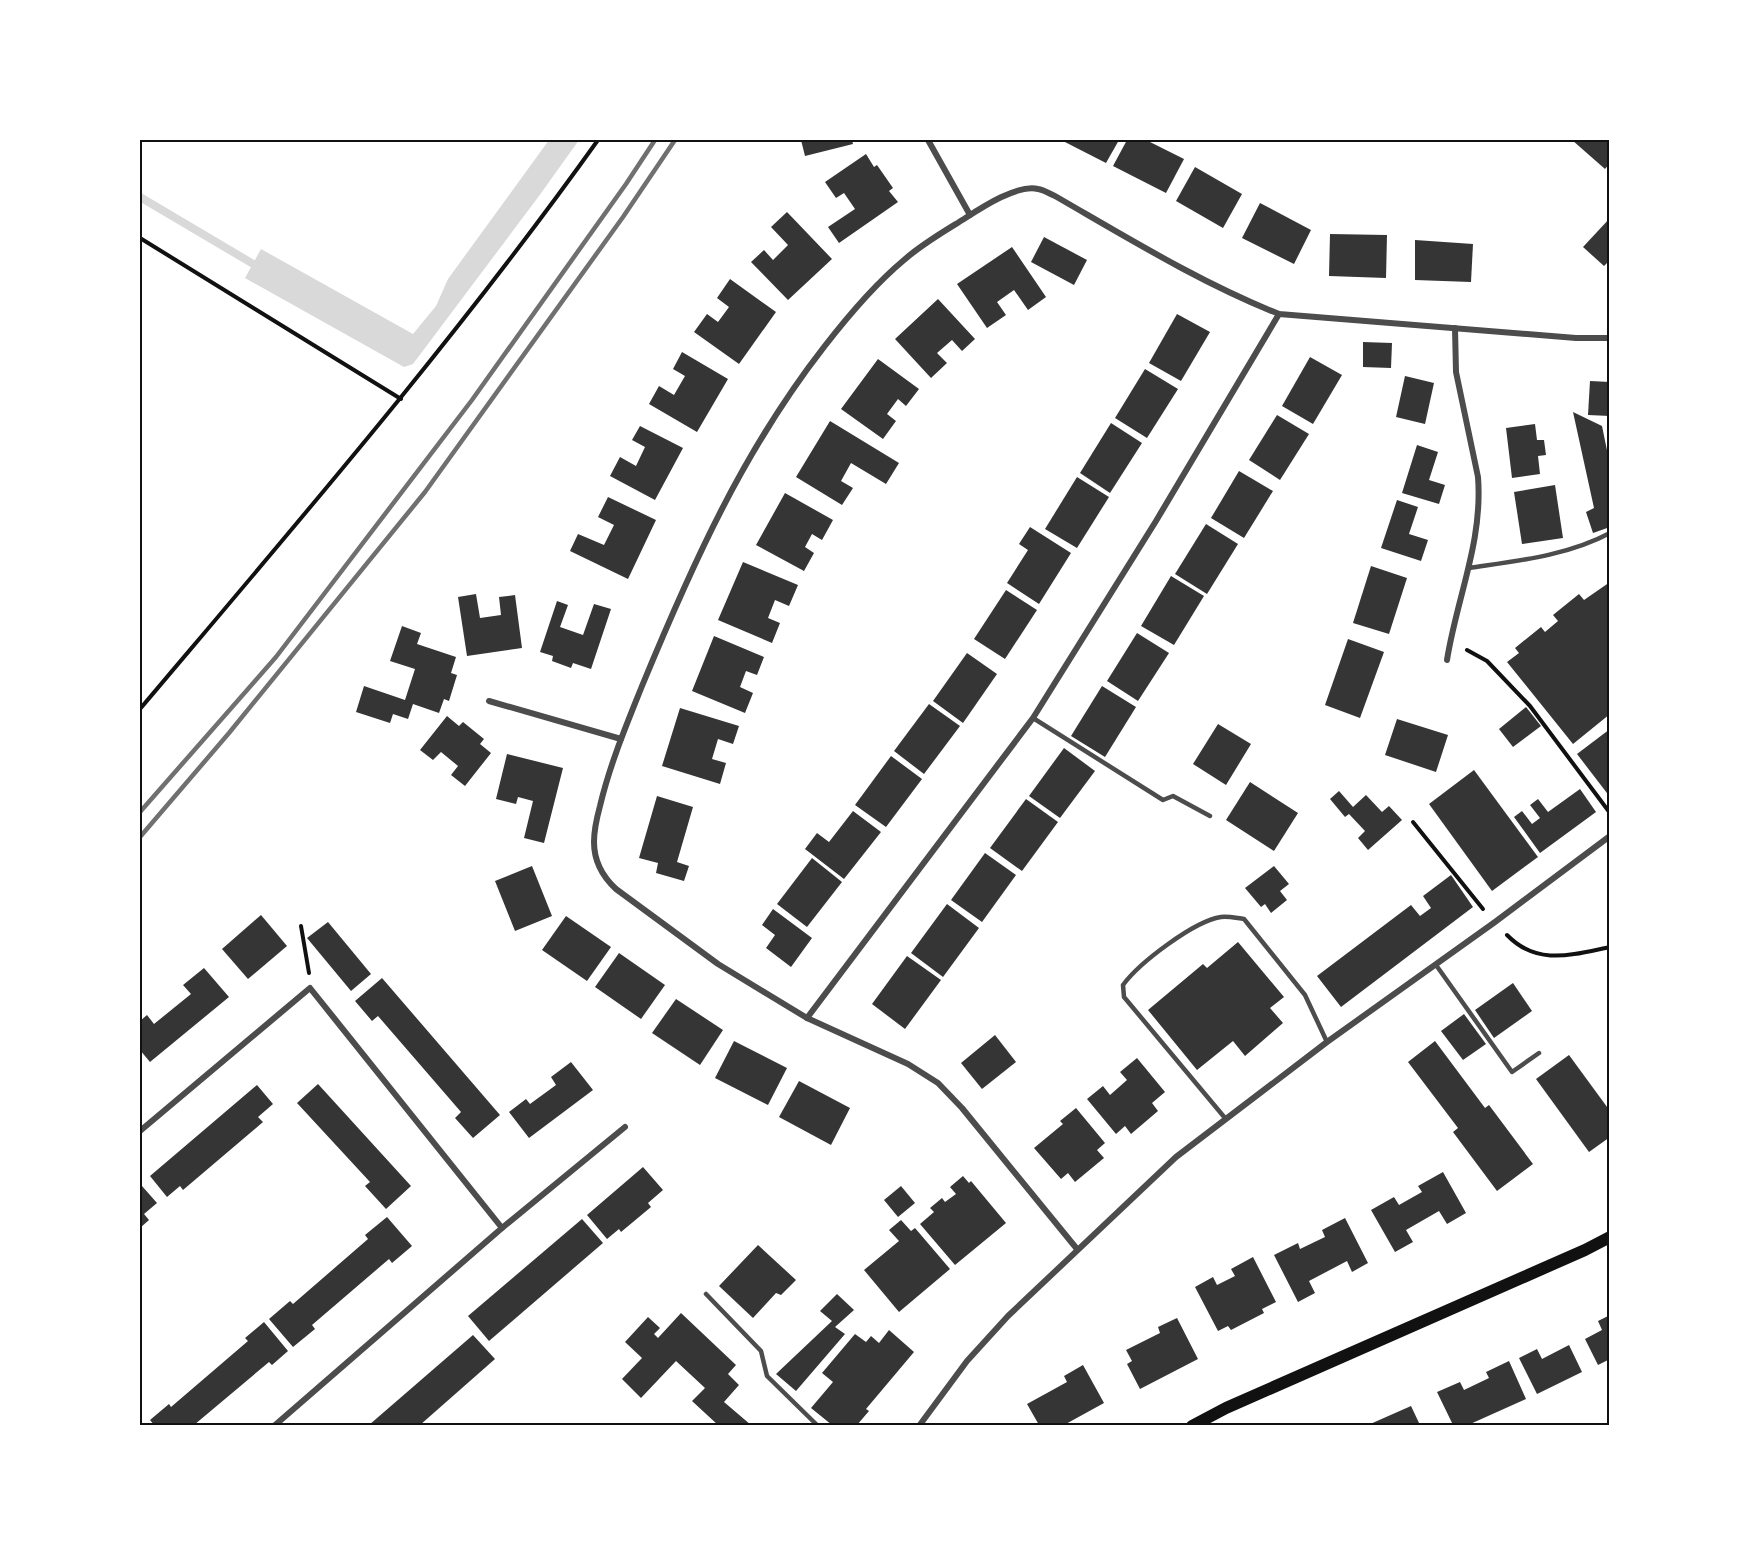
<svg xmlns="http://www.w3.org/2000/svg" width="1749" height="1565" font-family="'Public Sans',sans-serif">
  <rect width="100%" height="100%" fill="#fff"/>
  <polygon fill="#d9d9d9" points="549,140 579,140 539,196 413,364 404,367 245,278 261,249 413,334 436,306 448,279"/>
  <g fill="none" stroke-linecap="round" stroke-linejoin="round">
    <polyline stroke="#d9d9d9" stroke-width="8" points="140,197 260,268"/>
  </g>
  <g fill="#353535">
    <polygon points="801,140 852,140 853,144 805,156"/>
    <polygon points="1061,140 1119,140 1106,163"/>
    <polygon points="1127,140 1146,140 1184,159 1166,193 1113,166"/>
    <polygon points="1572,140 1610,140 1610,163 1605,169"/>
    <polygon points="866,154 874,167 877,165 893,188 889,191 898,202 839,243 828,227 855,209 844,193 836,198 825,182"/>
    <polygon points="1195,167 1242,194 1223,228 1176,201"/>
    <polygon points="1260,203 1311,230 1294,264 1242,238"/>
    <polygon points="787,212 832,259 788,300 751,262 764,250 773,260 788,245 771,227"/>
    <polygon points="1610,218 1610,260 1604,266 1583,247"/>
    <polygon points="1330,234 1387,235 1386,278 1329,276"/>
    <polygon points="1044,237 1087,260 1074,285 1031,262"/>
    <polygon points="1415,240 1473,244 1471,282 1415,280"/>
    <polygon points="1012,247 1046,297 1028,310 1014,290 997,302 1006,315 987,328 957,284"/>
    <polygon points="730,279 776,312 739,364 694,332 707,314 718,322 729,307 717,298"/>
    <polygon points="938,299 975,339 962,351 952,340 937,353 947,363 931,378 895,339"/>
    <polygon points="1177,314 1210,332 1181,381 1149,363"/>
    <polygon points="1363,342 1392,343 1391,368 1363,367"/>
    <polygon points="682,352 728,379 697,432 649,404 659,386 674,395 685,376 673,369"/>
    <polygon points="1310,357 1342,375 1313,424 1282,406"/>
    <polygon points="878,359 919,389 906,406 898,399 887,414 896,421 883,439 841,409"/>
    <polygon points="1145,369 1178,389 1147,438 1115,418"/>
    <polygon points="1405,376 1434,383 1425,424 1396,417"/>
    <polygon points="1590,381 1610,382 1610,416 1588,415"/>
    <polygon points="1573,412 1602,426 1610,465 1610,527 1593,533 1586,512 1594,508"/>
    <polygon points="1277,415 1309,434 1280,480 1249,460"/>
    <polygon points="830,421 899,463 886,484 851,463 841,481 853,488 842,505 796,477"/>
    <polygon points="1111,423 1142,443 1110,493 1080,473"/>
    <polygon points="1535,424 1537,440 1544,440 1546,455 1538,456 1540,474 1512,478 1506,428"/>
    <polygon points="640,426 683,448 655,500 610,476 620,457 636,466 645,447 632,440"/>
    <polygon points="1417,445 1438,452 1429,480 1445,485 1439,504 1402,493"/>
    <polygon points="1239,471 1273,491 1244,538 1211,518"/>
    <polygon points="1077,477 1109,497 1077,548 1045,529"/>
    <polygon points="1555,485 1563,538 1522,544 1514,492"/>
    <polygon points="785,493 833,520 822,540 812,534 805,547 814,553 804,571 756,545"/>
    <polygon points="608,497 656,520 628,579 570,551 578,534 604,545 614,525 598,517"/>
    <polygon points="1397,500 1418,507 1409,534 1428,540 1421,561 1381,548"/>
    <polygon points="1206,524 1238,544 1207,594 1175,574"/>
    <polygon points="1030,527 1071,553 1039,604 1007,583 1028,550 1019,544"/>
    <polygon points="743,562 798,585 789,606 775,600 768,618 780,623 772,643 718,620"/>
    <polygon points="1371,566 1407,578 1389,634 1353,623"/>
    <polygon points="1171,576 1204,596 1174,645 1141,626"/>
    <polygon points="1610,582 1610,714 1573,744 1507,662 1519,653 1515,648 1541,627 1545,632 1558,621 1553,615 1579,594 1584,600"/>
    <polygon points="1006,590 1037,610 1005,659 974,639"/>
    <polygon points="476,594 480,618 501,615 499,597 515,595 522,648 467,656 458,597"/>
    <polygon points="557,601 568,605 560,627 583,635 594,604 611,609 591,669 573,663 571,668 552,661 553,656 540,652"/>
    <polygon points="402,626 421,633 417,644 456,657 451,673 457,675 449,701 444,699 439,713 413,704 408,719 393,714 390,723 356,712 364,686 405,700 415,669 390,661"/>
    <polygon points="1137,633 1169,653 1138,701 1107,681"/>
    <polygon points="714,636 764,657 757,675 746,671 740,687 753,693 745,713 692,691"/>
    <polygon points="1348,639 1384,652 1360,718 1325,705"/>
    <polygon points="967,653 997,674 963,723 933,701"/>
    <polygon points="1102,686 1136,707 1105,757 1071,736"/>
    <polygon points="929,704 960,726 924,774 894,751"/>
    <polygon points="1526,707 1541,726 1513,747 1499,729"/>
    <polygon points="680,708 739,726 733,744 718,739 712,759 726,763 720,784 662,766"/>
    <polygon points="447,716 459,726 463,722 484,739 480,744 491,753 465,786 451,775 458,766 441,752 433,760 420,750"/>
    <polygon points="1397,719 1448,735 1436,772 1385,755"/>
    <polygon points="1218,724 1251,744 1226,785 1193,764"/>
    <polygon points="1610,729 1610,797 1577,754"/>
    <polygon points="1064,748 1095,771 1060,818 1029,796"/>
    <polygon points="507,754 563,768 544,843 524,838 533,801 518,797 516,804 496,799"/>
    <polygon points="891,756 922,779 886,827 855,805"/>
    <polygon points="1474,770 1538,857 1492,891 1429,804"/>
    <polygon points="1250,782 1298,813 1274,851 1226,820"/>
    <polygon points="1580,789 1596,812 1540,853 1514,817 1522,811 1532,824 1540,818 1530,805 1538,799 1548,812"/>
    <polygon points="1339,791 1353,807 1366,795 1382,812 1389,806 1402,820 1368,850 1358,838 1365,831 1349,814 1345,817 1330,799"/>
    <polygon points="657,796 693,807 677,862 689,866 684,881 656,873 658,863 639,858"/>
    <polygon points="1026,799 1058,822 1022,871 990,848"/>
    <polygon points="853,811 881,832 844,879 805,849 817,833 829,842"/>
    <polygon points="985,853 1016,875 982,922 951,900"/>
    <polygon points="812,858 842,882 807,927 777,904"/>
    <polygon points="532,866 552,916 515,931 495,881"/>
    <polygon points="1274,866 1289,884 1280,891 1287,900 1271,913 1265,904 1261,907 1245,888"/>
    <polygon points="1451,875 1473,907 1341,1007 1317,976 1411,905 1420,916 1431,908 1423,896"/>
    <polygon points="947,904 979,928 943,977 911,953"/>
    <polygon points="773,909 812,938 791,967 766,948 775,935 762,925"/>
    <polygon points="261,915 287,946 248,979 222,949"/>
    <polygon points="566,916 611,947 587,981 542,950"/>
    <polygon points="328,922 371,974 351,991 307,938"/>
    <polygon points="1238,942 1284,997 1270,1008 1283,1023 1245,1056 1233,1041 1197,1070 1148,1010 1203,964 1207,968"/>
    <polygon points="619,953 665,985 641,1019 595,987"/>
    <polygon points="907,956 941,980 905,1029 872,1004"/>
    <polygon points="204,968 229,997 150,1062 140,1050 140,1021 147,1015 154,1024 191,994 183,985"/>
    <polygon points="382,978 500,1115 473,1138 455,1118 461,1112 378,1016 372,1021 355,1001"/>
    <polygon points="1513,983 1532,1011 1494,1038 1475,1010"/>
    <polygon points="676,999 723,1030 700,1065 652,1033"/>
    <polygon points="1464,1014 1486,1044 1463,1060 1441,1031"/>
    <polygon points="995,1035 1016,1062 982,1089 961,1063"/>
    <polygon points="734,1041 787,1068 768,1105 715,1078"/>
    <polygon points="1435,1041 1485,1108 1489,1105 1533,1164 1497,1191 1453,1132 1458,1128 1408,1062"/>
    <polygon points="1569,1055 1610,1111 1610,1137 1589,1152 1536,1079"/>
    <polygon points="1137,1058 1165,1092 1152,1103 1158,1111 1131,1134 1125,1126 1116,1134 1087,1099 1103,1086 1110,1095 1127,1080 1120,1072"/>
    <polygon points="571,1062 593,1090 529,1138 509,1112 526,1099 530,1104 556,1085 551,1077"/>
    <polygon points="799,1081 850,1108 831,1145 779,1117"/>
    <polygon points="318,1084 411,1186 386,1209 365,1186 370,1182 297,1103"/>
    <polygon points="257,1085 273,1104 258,1117 263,1122 183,1190 180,1186 167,1197 150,1176"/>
    <polygon points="1076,1108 1105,1143 1097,1150 1104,1158 1075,1182 1068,1173 1061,1179 1034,1148 1063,1124 1060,1121"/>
    <polygon points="643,1167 663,1190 648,1203 651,1207 621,1232 619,1229 607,1239 587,1215"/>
    <polygon points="1443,1172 1466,1213 1447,1224 1439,1211 1406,1230 1413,1242 1395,1252 1371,1210 1394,1197 1399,1205 1422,1192 1418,1186"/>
    <polygon points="963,1176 969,1183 971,1181 1006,1223 955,1265 920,1224 934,1212 930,1208 942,1198 945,1202 956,1194 950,1187"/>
    <polygon points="142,1186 157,1203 144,1214 149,1220 140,1228 140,1188"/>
    <polygon points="901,1186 915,1203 898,1217 884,1200"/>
    <polygon points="387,1217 412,1246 392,1263 389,1259 312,1325 315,1329 293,1347 269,1319 290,1301 293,1304 368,1239 365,1235"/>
    <polygon points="1345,1218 1368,1263 1352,1272 1347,1261 1309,1281 1315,1293 1298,1302 1274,1255 1298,1243 1300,1249 1325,1237 1322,1230"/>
    <polygon points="582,1219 603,1243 489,1341 468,1316"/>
    <polygon points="901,1220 911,1231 915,1228 950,1269 899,1312 864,1270 899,1241 889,1230"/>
    <polygon points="758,1245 796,1280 781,1295 776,1293 753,1318 719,1286"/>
    <polygon points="1253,1257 1276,1302 1262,1309 1264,1313 1231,1330 1228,1326 1218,1331 1195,1287 1213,1277 1217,1285 1235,1276 1231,1269"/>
    <polygon points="837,1294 854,1310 835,1327 845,1334 796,1391 776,1374 832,1321 820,1311"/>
    <polygon points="681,1313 736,1365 728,1374 739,1385 724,1402 751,1425 718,1425 692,1401 705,1388 676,1361 641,1398 622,1379 642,1358 625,1342 648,1317 660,1328 654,1334 658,1338"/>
    <polygon points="1610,1315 1610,1359 1598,1365 1585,1339 1602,1330 1598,1321"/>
    <polygon points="1177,1318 1198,1359 1140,1389 1127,1364 1132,1361 1126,1350 1160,1333 1158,1327"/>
    <polygon points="264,1322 288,1351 272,1365 269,1362 194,1425 154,1425 150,1420 169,1404 171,1407 248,1341 245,1338"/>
    <polygon points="889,1330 914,1352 866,1409 869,1411 857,1425 842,1425 840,1423 838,1425 832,1425 811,1408 833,1382 822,1373 855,1334 866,1342 871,1336 879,1343"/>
    <polygon points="473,1335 495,1359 420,1425 369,1425"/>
    <polygon points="1569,1345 1582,1372 1537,1394 1519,1358 1537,1349 1542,1359"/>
    <polygon points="1509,1361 1526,1399 1468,1425 1453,1425 1437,1392 1460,1382 1464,1390 1489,1378 1486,1372"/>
    <polygon points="1083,1365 1104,1403 1064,1425 1039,1425 1027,1404 1067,1382 1064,1376"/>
    <polygon points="1411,1406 1420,1425 1368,1425"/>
  </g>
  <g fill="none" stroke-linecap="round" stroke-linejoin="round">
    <g stroke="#111" stroke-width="4">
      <polyline points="140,238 401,399"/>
      <polyline points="1467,650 1487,661 1530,706 1610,813"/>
      <path d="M 140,709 C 298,522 456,339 598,140"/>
      <polyline points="1413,822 1483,909"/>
      <polyline points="301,926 309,973"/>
      <path d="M 1507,935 C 1537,966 1571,955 1610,947"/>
    </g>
    <g stroke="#4c4c4c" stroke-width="4.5">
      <path d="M 1469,568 C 1516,561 1567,556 1610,533"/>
      <polyline points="1033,718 1163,800 1173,796 1210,816"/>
      <polyline points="1436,965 1512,1072 1539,1053"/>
      <path d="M 1225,1118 L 1124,997 L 1123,985 C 1139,963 1194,921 1221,917 C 1228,916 1236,918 1244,919 L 1305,995 L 1327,1042"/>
      <polyline points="706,1294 761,1351 767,1376 818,1426"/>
    </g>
    <g stroke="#4c4c4c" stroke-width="6">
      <polyline points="928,140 970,215"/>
      <path d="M 1447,660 C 1457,597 1483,542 1478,477 L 1456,372 L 1455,328"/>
      <polyline points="489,701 621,739"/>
      <polyline points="807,1018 1033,718 1156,521 1279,314"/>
      <polyline points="140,1131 310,988 502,1228"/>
      <path d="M 1077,1249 L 962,1108 L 938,1083 L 908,1064 L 807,1018 L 718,964 L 616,889 C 603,877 594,861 594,842 C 594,830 597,817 600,806 C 610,764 626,726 642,686 C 692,565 743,451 824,347 C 848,316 874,285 904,260 C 922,244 943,232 964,219 C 981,208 1017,184 1038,189 C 1044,190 1050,194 1055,196 C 1128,238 1201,283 1279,314 L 1576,338 L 1610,338"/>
      <polyline points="274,1426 502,1228 625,1127"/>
      <polyline points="919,1426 967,1361 1008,1316 1176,1157 1327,1042 1495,922 1610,836"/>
    </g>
    <polyline stroke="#111" stroke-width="12" points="1192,1426 1226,1408 1585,1250 1610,1237"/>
    <g stroke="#707070" stroke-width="4.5">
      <polyline points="140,812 276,657 472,400 626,184 655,140"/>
      <polyline points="140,837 229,733 425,492 623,217 675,140"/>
    </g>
  </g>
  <rect width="1749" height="1565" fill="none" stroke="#ffffff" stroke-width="282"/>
  <rect x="141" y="141" width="1467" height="1283" fill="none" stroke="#111" stroke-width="2"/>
</svg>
